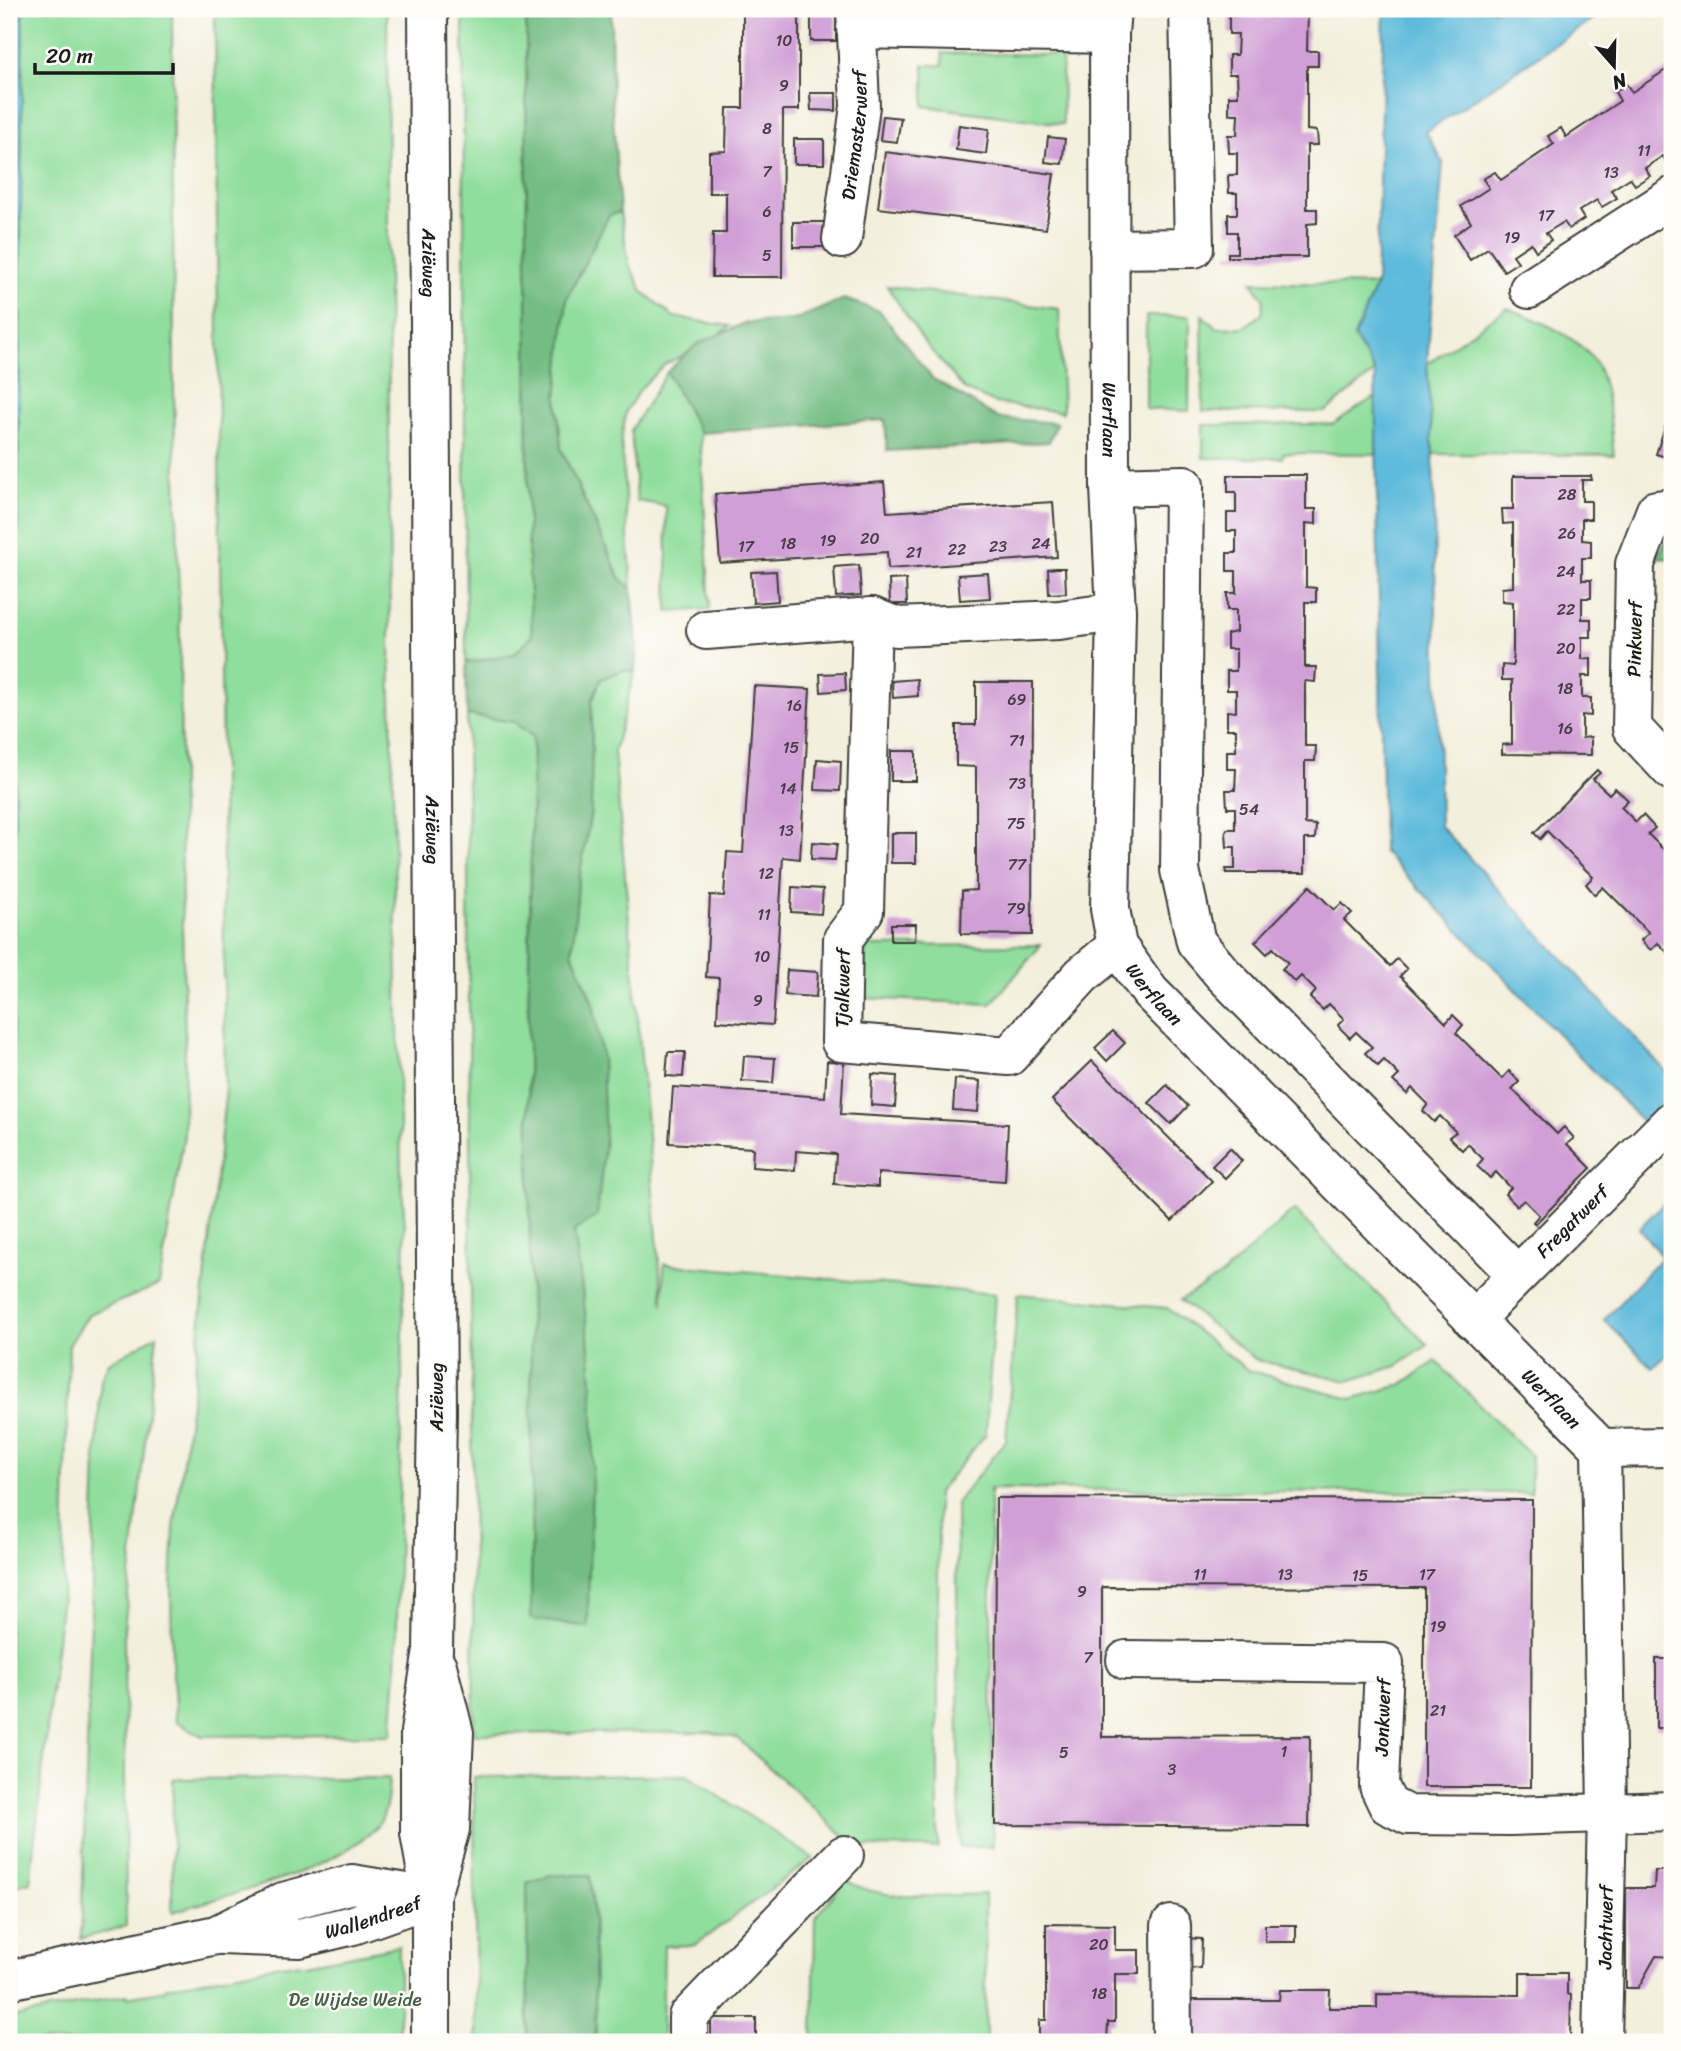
<svg xmlns="http://www.w3.org/2000/svg" width="1681" height="2051" font-family="Sriracha,sans-serif">
  <rect width="100%" height="100%" fill="#fdfcf7"/>
  <filter id="ink" filterUnits="userSpaceOnUse"><feTurbulence type="fractalNoise" baseFrequency=".0143" numOctaves="2"/><feDisplacementMap in="SourceGraphic" scale="14" xChannelSelector="R" yChannelSelector="G"/><feConvolveMatrix kernelMatrix="1 2 1 2 8 2 1 2 1" color-interpolation-filters="sRGB"/></filter>
  <filter id="wash" filterUnits="userSpaceOnUse"><feTurbulence type="fractalNoise" baseFrequency=".00686" numOctaves="4" result="noise"/><feDisplacementMap in="SourceGraphic" scale="28" xChannelSelector="R" yChannelSelector="G"/><feGaussianBlur stdDeviation="1.57" result="paint"/><feColorMatrix in="noise" values="0 0 0 0 0 0 0 0 0 0 0 0 0 0 0 0 0 1.4 0 .05"/><feComposite in="paint" operator="in"/></filter>
  <g filter="url(#wash)">
    <rect width="100%" height="100%" fill="#f3efdc"/>
    <g fill="#8fde9c" stroke="#567d5c" stroke-width="2">
      <polygon points="23,9 172,9 174,389 180,644 182,924 185,1037 184,1135 159,1285 89,1314 69,1345 63,1587 30,1882 9,1888 9,1334"/>
      <polygon points="215,9 387,9 390,648 401,1172 405,1226 396,1673 391,1735 202,1736 176,1722 172,1660 171,1583 174,1527 194,1381 225,1097"/>
      <polygon points="463,9 526,9 528,549 532,636 514,654 466,663"/>
      <polygon points="942,53 1062,55 1063,124 924,106 924,65 943,65"/>
      <polygon points="620,212 629,264 643,292 674,317 730,326 695,350 665,364 641,388 626,411 621,440 632,590 620,578 561,449 557,397 567,298 609,215"/>
      <polygon points="1252,282 1376,285 1354,337 1375,372 1325,412 1203,411 1202,315 1217,328 1244,327 1262,314 1263,298"/>
      <polygon points="887,286 1059,309 1063,412 995,403 965,390 924,342"/>
      <path d="M 1507,308 C 1536,319 1587,339 1599,370 C 1609,397 1611,427 1614,455 L 1433,454 L 1427,364 Z"/>
      <polygon points="1146,316 1190,316 1189,411 1146,409"/>
      <polygon points="667,372 700,433 710,609 668,612 666,506 637,501 631,430"/>
      <polygon points="1376,396 1376,454 1283,453 1282,458 1203,458 1203,425 1333,424"/>
      <polygon points="624,670 635,671 614,751 663,1305 664,1264 995,1294 986,1434 938,1492 938,1848 866,1847 848,1840 737,1738 709,1732 474,1734 467,715 515,722 533,737 528,1030 532,1479 531,1619 588,1626 588,1550 593,1428 591,1374 574,1231 593,1003 572,952 578,885 591,811 592,701 601,679"/>
      <polygon points="1041,945 991,1004 863,998 866,946"/>
      <polygon points="1294,1210 1428,1345 1397,1366 1348,1381 1256,1360 1180,1300 1222,1275"/>
      <polygon points="1018,1294 1167,1308 1248,1370 1351,1399 1401,1385 1436,1361 1531,1456 1531,1493 990,1489 993,1847 960,1847 956,1503 1006,1440"/>
      <polygon points="157,1335 124,1629 126,1926 81,1939 96,1457 101,1379 109,1363"/>
      <polygon points="687,1775 813,1858 695,1945 664,1946 662,2042 596,2042 593,1908 527,1883 528,2042 476,2042 474,1777"/>
      <path d="M 389,1778 C 388,1795 388,1814 375,1828 C 334,1871 230,1894 172,1912 L 173,1779 Z"/>
      <path d="M 846,1880 C 885,1904 942,1895 985,1894 L 986,2042 L 813,2042 L 815,1917 Z"/>
      <polygon points="399,1946 399,2042 9,2042 9,2018 127,1995 127,1997 165,1990 166,1987 279,1965 306,1964"/>
    </g>
    <g fill="#73bd84" stroke="#486c50" stroke-width="2">
      <path d="M 526,9 L 611,9 L 612,103 L 620,212 L 609,215 L 567,298 L 557,397 L 561,449 L 620,578 L 632,590 L 637,644 L 635,671 L 624,670 L 601,679 L 592,701 L 591,811 L 578,885 L 572,952 L 593,1003 L 602,1055 L 605,1140 L 597,1216 L 574,1231 C 583,1296 594,1363 593,1429 C 593,1495 588,1561 588,1627 L 531,1619 L 532,1479 L 528,1030 L 533,737 L 514,722 L 467,715 L 466,663 L 514,654 L 532,636 L 528,549 Z"/>
      <polygon points="844,299 880,311 932,378 998,418 1057,423 1049,442 887,451 885,420 700,433 667,372 697,344 745,323 794,320"/>
      <polygon points="1672,539 1672,559 1656,558 1664,544"/>
      <polygon points="551,1875 590,1875 593,1908 596,2042 528,2042 527,1883"/>
    </g>
    <g fill="#5ebbdc" stroke="#3d6c7c" stroke-width="2">
      <polygon points="9,9 23,9 9,1334"/>
      <polygon points="1384,9 1608,9 1426,132 1443,162 1427,364 1433,454 1440,826 1672,1078 1672,1153 1383,851 1375,372 1354,337 1376,285"/>
      <polygon points="1672,1195 1672,1350 1653,1368 1604,1320 1662,1257 1639,1228"/>
    </g>
    <g id="blocks">
      <g fill="#d09fd5">
        <polygon points="743,9 799,9 799,110 783,110 782,277 712,277 713,233 726,233 726,193 709,193 709,152 726,151 727,108 743,108"/>
        <polygon points="1238,9 1308,9 1307,51 1318,51 1318,66 1307,66 1307,130 1317,131 1318,145 1307,145 1307,209 1317,209 1317,223 1307,224 1307,257 1228,257 1228,253 1237,253 1237,232 1228,232 1228,214 1237,214 1237,193 1229,193 1228,177 1229,175 1237,175 1237,153 1229,153 1228,135 1237,135 1238,114 1229,114 1229,96 1238,96 1237,74 1229,74 1229,55 1237,55 1238,34 1229,34 1229,16 1238,16"/>
        <rect x="811" y="10" width="25" height="31"/>
        <polygon points="1672,66 1672,160 1667,164 1663,156 1645,168 1650,176 1635,185 1630,178 1611,190 1617,198 1602,207 1597,200 1579,211 1584,219 1569,229 1564,222 1546,233 1551,240 1536,251 1531,243 1513,255 1518,262 1504,271 1488,248 1470,260 1454,235 1471,223 1461,206 1489,188 1483,179 1495,172 1501,180 1554,144 1548,136 1561,128 1566,137 1620,101 1615,92 1626,84 1632,92"/>
        <polygon points="810,93 836,93 836,111 811,110"/>
        <polygon points="883,116 901,118 897,142 880,140"/>
        <polygon points="959,125 989,129 986,154 956,150"/>
        <polygon points="1048,137 1065,139 1062,164 1045,162"/>
        <rect x="794" y="139" width="30" height="25"/>
        <polygon points="885,152 1054,174 1046,229 878,208"/>
        <rect x="793" y="222" width="31" height="25"/>
        <polygon points="1672,406 1672,459 1656,454"/>
        <polygon points="1228,475 1306,475 1306,509 1316,509 1316,524 1306,523 1306,587 1316,588 1316,602 1305,602 1305,667 1316,667 1315,682 1305,681 1305,746 1316,746 1315,761 1305,761 1305,824 1316,825 1315,839 1305,839 1305,873 1226,873 1226,869 1235,869 1235,847 1227,847 1226,832 1227,829 1235,829 1235,808 1227,808 1226,790 1235,790 1236,769 1227,769 1227,751 1236,751 1236,729 1227,729 1227,711 1236,712 1236,690 1227,690 1227,671 1236,671 1236,649 1227,649 1227,634 1236,632 1236,610 1227,610 1227,593 1236,593 1236,571 1227,571 1227,553 1236,553 1236,531 1227,531 1227,513 1236,513 1236,492 1228,492"/>
        <polygon points="1513,476 1591,476 1592,480 1582,480 1582,501 1591,501 1591,519 1582,519 1582,540 1591,541 1591,558 1582,558 1582,580 1591,580 1591,598 1582,598 1582,619 1591,619 1591,637 1582,637 1582,659 1591,658 1591,676 1582,676 1582,698 1591,698 1591,716 1582,715 1582,738 1591,737 1591,755 1502,754 1502,745 1512,744 1512,680 1502,680 1502,665 1513,666 1513,602 1502,601 1502,588 1513,587 1513,523 1503,524 1502,509 1513,509"/>
        <polygon points="884,482 887,512 1053,502 1057,557 888,569 887,552 720,563 715,494"/>
        <polygon points="859,565 861,595 836,597 834,567"/>
        <polygon points="1056,568 1065,568 1066,593 1049,594 1048,569"/>
        <polygon points="776,571 778,601 753,603 751,572"/>
        <polygon points="988,573 990,598 960,600 958,575"/>
        <polygon points="906,579 907,604 890,604 889,580"/>
        <polygon points="845,673 846,690 821,692 820,674"/>
        <polygon points="917,679 918,696 893,698 892,681"/>
        <polygon points="976,682 1033,682 1032,935 961,934 962,891 976,890 976,767 956,766 956,725 976,725"/>
        <polygon points="754,686 810,689 800,859 783,857 773,1025 717,1021 719,978 706,977 710,895 724,896 727,852 743,853"/>
        <rect x="891" y="751" width="25" height="30"/>
        <polygon points="817,759 841,761 840,791 815,790"/>
        <polygon points="1597,770 1600,773 1593,779 1609,794 1615,788 1628,800 1621,807 1636,822 1643,815 1655,828 1648,834 1664,850 1670,843 1672,845 1672,957 1658,943 1651,950 1645,945 1641,940 1649,933 1603,887 1595,895 1586,884 1593,877 1547,831 1540,839 1534,833"/>
        <rect x="891" y="833" width="25" height="30"/>
        <polygon points="812,842 837,844 835,860 811,859"/>
        <polygon points="1310,886 1334,910 1342,903 1352,913 1344,920 1390,966 1397,959 1407,969 1400,976 1446,1023 1453,1015 1463,1025 1456,1033 1502,1079 1509,1071 1514,1076 1519,1082 1512,1089 1557,1134 1564,1127 1574,1138 1567,1144 1591,1168 1535,1224 1533,1222 1539,1215 1524,1200 1517,1206 1505,1194 1511,1188 1496,1172 1490,1178 1477,1166 1483,1159 1468,1144 1462,1150 1449,1137 1456,1132 1440,1116 1434,1122 1423,1111 1428,1104 1412,1088 1407,1094 1393,1081 1399,1075 1384,1060 1378,1066 1365,1053 1372,1047 1356,1032 1350,1038 1339,1027 1338,1025 1344,1019 1329,1004 1323,1010 1310,998 1316,991 1301,976 1295,982 1282,969 1288,963 1273,948 1267,954 1255,942"/>
        <polygon points="792,887 823,889 821,914 791,912"/>
        <polygon points="891,924 916,924 915,941 891,941"/>
        <polygon points="787,970 818,972 816,997 785,995"/>
        <polygon points="1113,1031 1125,1043 1107,1061 1095,1048"/>
        <polygon points="668,1052 685,1052 683,1077 666,1076"/>
        <polygon points="744,1056 775,1058 773,1083 742,1081"/>
        <polygon points="827,1061 844,1062 841,1114 1008,1124 1005,1181 878,1173 878,1187 834,1184 836,1154 796,1151 795,1170 752,1167 753,1148 669,1143 673,1087 825,1097"/>
        <polygon points="1092,1061 1212,1181 1172,1221 1052,1100"/>
        <polygon points="872,1074 897,1076 895,1107 871,1105"/>
        <polygon points="955,1079 980,1081 978,1112 953,1110"/>
        <polygon points="1167,1085 1188,1106 1171,1124 1149,1103"/>
        <polygon points="1230,1148 1242,1161 1225,1178 1212,1166"/>
        <polygon points="996,1498 1532,1500 1531,1787 1424,1787 1424,1588 1102,1587 1102,1737 1310,1736 1309,1827 995,1825"/>
        <rect x="1656" y="1659" width="16" height="69"/>
        <polygon points="1655,1871 1672,1871 1672,1957 1656,1956 1638,1988 1626,1988 1626,1888 1654,1888"/>
        <polygon points="1046,1924 1115,1925 1115,1950 1139,1950 1139,1974 1115,1974 1115,2022 1108,2022 1107,2042 1039,2042 1039,2020 1046,2020"/>
        <rect x="1265" y="1925" width="31" height="17"/>
        <polygon points="1184,1938 1202,1939 1201,1968 1184,1969"/>
        <polygon points="1520,1973 1567,1973 1567,1994 1571,1995 1570,2042 1184,2042 1184,2000 1279,2000 1280,1990 1330,1990 1329,2008 1377,2008 1377,1994 1520,1995"/>
        <rect x="711" y="2018" width="45" height="24"/>
      </g>
    </g>
  </g>
  <g filter="url(#ink)">
    <use href="#blocks" fill-opacity="0" stroke="#3c3c39" stroke-width="2"/>
    <g fill="none" stroke-linecap="round" stroke-linejoin="round">
      <g stroke="#3c3c39" stroke-width="42">
        <g id="minor">
          <path id="s1" d="M 1111,9 L 1109,34 L 1110,487 L 1116,612 L 1110,909 L 1117,946 L 1150,992 L 1601,1448 L 1607,1812 L 1602,2042"/>
          <polyline points="856,29 1109,34"/>
          <path id="s2" d="M 842,239 L 860,106 L 856,9"/>
          <polyline points="1109,249 1194,248 1189,9"/>
          <polyline points="1529,289 1672,197"/>
          <polyline points="1110,487 1184,485 1180,870 1196,942 1222,973 1517,1275"/>
          <polyline points="1672,508 1656,510 1635,564 1632,728 1672,771"/>
          <polyline points="872,617 864,911 843,939 841,1042 1009,1056 1082,975 1117,946"/>
          <polyline points="706,630 872,617 897,627 1059,620 1116,612"/>
          <path id="s3" d="M 1473,1320 L 1672,1121"/>
          <polyline points="1601,1448 1672,1447"/>
          <polyline points="1126,1660 1384,1663 1379,1786 1388,1805 1408,1815 1510,1816 1672,1811"/>
          <polyline points="431,1897 431,2042"/>
          <polyline points="1171,1925 1172,2042"/>
          <path id="s4" d="M 222,1935 L 299,1938 L 353,1925 L 429,1898"/>
          <polyline points="9,1980 216,1935 283,1902 352,1884 431,1897"/>
          <polyline points="688,2042 688,2017 844,1855"/>
        </g>
      </g>
      <g stroke="#3c3c39" stroke-width="42">
        <g id="major">
          <path id="s5" d="M 428,9 L 437,1412 L 433,1650 L 420,1732 L 420,1833 L 431,1897"/>
          <polyline points="434,1885 450,1829 454,1733 437,1666"/>
        </g>
      </g>
      <use href="#minor" stroke="#fff" stroke-width="38"/>
      <use href="#major" stroke="#fff" stroke-width="38"/>
    </g>
  </g>
  <g text-anchor="middle" stroke-width="5" stroke-linejoin="round" paint-order="stroke">
    <g font-size="16" fill="#493d4a">
      <text x="784" y="46">10</text>
      <text x="784" y="91">9</text>
      <text x="767" y="134">8</text>
      <text x="1644" y="156">11</text>
      <text x="767" y="177">7</text>
      <text x="1611" y="178">13</text>
      <text x="767" y="217">6</text>
      <text x="1546" y="221">17</text>
      <text x="1512" y="243">19</text>
      <text x="767" y="261">5</text>
      <text x="1567" y="500">28</text>
      <text x="1567" y="539">26</text>
      <text x="870" y="544">20</text>
      <text x="828" y="546">19</text>
      <text x="788" y="549">18</text>
      <text x="1041" y="549">24</text>
      <text x="746" y="552">17</text>
      <text x="998" y="552">23</text>
      <text x="957" y="555">22</text>
      <text x="914" y="558">21</text>
      <text x="1566" y="577">24</text>
      <text x="1566" y="615">22</text>
      <text x="1566" y="654">20</text>
      <text x="1565" y="694">18</text>
      <text x="1017" y="705">69</text>
      <text x="794" y="711">16</text>
      <text x="1565" y="734">16</text>
      <text x="1017" y="746">71</text>
      <text x="791" y="753">15</text>
      <text x="1017" y="789">73</text>
      <text x="788" y="794">14</text>
      <text x="1249" y="815">54</text>
      <text x="1016" y="829">75</text>
      <text x="786" y="836">13</text>
      <text x="1017" y="870">77</text>
      <text x="766" y="879">12</text>
      <text x="1016" y="914">79</text>
      <text x="764" y="920">11</text>
      <text x="762" y="962">10</text>
      <text x="758" y="1006">9</text>
      <text x="1200" y="1580">11</text>
      <text x="1285" y="1580">13</text>
      <text x="1427" y="1580">17</text>
      <text x="1360" y="1581">15</text>
      <text x="1082" y="1597">9</text>
      <text x="1438" y="1632">19</text>
      <text x="1088" y="1663">7</text>
      <text x="1438" y="1716">21</text>
      <text x="1284" y="1757">1</text>
      <text x="1064" y="1758">5</text>
      <text x="1172" y="1775">3</text>
      <text x="1099" y="1950">20</text>
      <text x="1099" y="1999">18</text>
    </g>
    <g font-size="19" fill="#1c1c1c" stroke="#fdfcf7">
      <text dy="7" stroke="none"><textPath href="#s2" startOffset="105">Driemasterwerf</textPath></text>
      <text dy="7" stroke="none"><textPath href="#s5" startOffset="254">Aziëweg</textPath></text>
      <text dy="7" stroke="none"><textPath href="#s1" startOffset="411">Werflaan</textPath></text>
      <text transform="translate(1634 639) rotate(-89)" y="7">Pinkwerf</text>
      <text dy="7" stroke="none"><textPath href="#s5" startOffset="821">Aziëweg</textPath></text>
      <text transform="translate(842 988) rotate(-89)" y="7">Tjalkwerf</text>
      <text dy="7" stroke="none"><textPath href="#s1" startOffset="999">Werflaan</textPath></text>
      <text dy="7" stroke="none"><textPath href="#s3" startOffset="140">Fregatwerf</textPath></text>
      <text transform="translate(436 1397) rotate(-90)" y="7">Aziëweg</text>
      <text dy="7" stroke="none"><textPath href="#s1" startOffset="1566">Werflaan</textPath></text>
      <text transform="translate(1382 1717) rotate(-88)" y="7">Jonkwerf</text>
      <text dy="7" stroke="none"><textPath href="#s4" startOffset="154">Wallendreef</textPath></text>
      <text transform="translate(1605 1927) rotate(-89)" y="7">Jachtwerf</text>
    </g>
    <g font-size="19" fill="#446049" stroke="#fdfcf7">
      <text x="355" y="2006">De Wijdse Weide</text>
    </g>
  </g>
  <rect width="1681" height="2051" fill="none" stroke="#fdfcf7" stroke-width="35"/>
  <g transform="translate(1614 66) rotate(160)" stroke="#fdfcf7" stroke-width="5" paint-order="stroke">
  <path d="M0-5L12 26L0 18L-12 26Z" fill="#1c1c1c"/>
  <text y="-10" font-size="19" font-weight="bold" text-anchor="middle" fill="#1c1c1c">N</text>
  </g>
  <path d="M35 63v10h138v-10" fill="none" stroke="#1c1c1c" stroke-width="3.5"/>
  <text x="46" y="63" font-size="21" fill="#1c1c1c" stroke="#fdfcf7" stroke-width="5" paint-order="stroke">20 m</text>
</svg>
